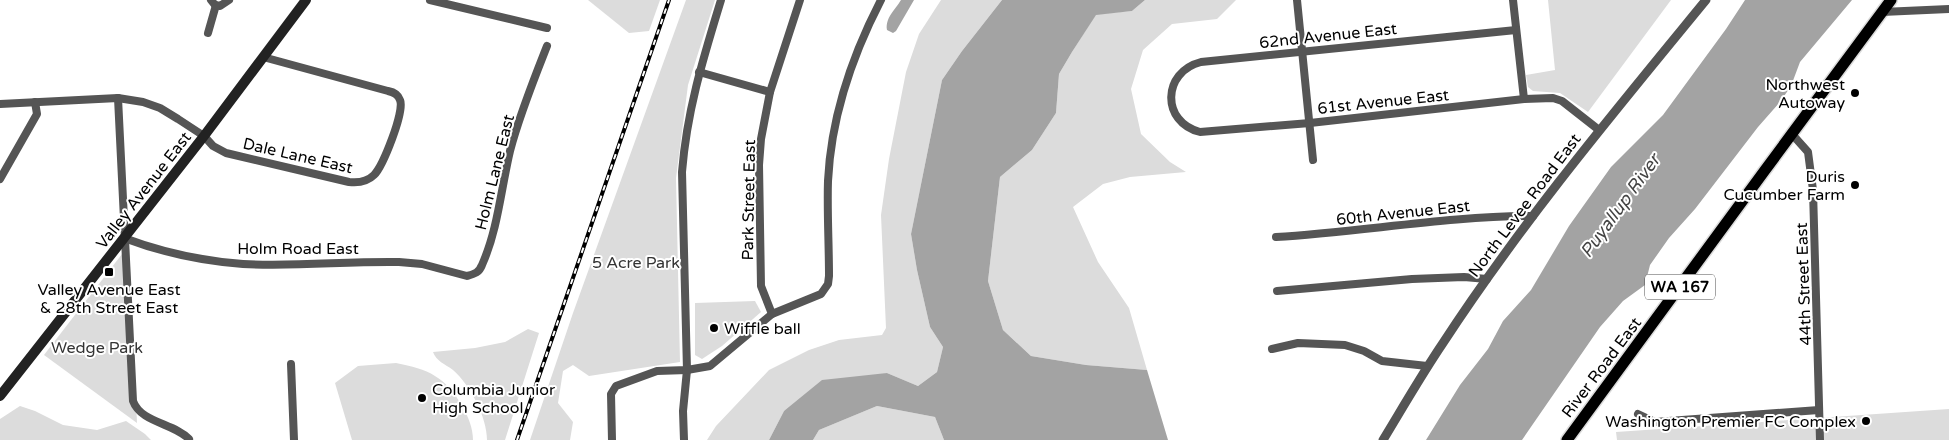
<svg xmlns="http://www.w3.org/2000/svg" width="1949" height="440" font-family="'Varela Round',sans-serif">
  <rect width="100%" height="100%" fill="#fff"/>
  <g fill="#dcdcdc">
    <polygon points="588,0 660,0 649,31 629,33"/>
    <polygon points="686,0 715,0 688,85 676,178 680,362 589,376 573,365 563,371 558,403 573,422 570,440 530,440 573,313"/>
    <polygon points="941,0 1002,0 962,51 942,80 911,234 917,270 930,327 943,347 937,372 918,386 887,373 784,411 769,440 707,440 716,426 769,370 809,350 839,340 882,335 886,328 881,215 889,159 906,72 919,34"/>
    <polygon points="1145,0 1236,0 1217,19 1172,24 1143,50 1131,89 1141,134 1170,162 1186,172 1130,177 1103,184 1073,207 1098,262 1129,308 1147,370 1086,365 1031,356 1003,330 988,281 1000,177 1032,150 1056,113 1059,74 1072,52 1096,14 1132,11"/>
    <polygon points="1548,0 1671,0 1588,112 1560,93 1533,91 1528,87 1526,75 1555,70"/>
    <polygon points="129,245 137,423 44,355"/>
    <polygon points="755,301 761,312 722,346 702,359 695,355 695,303"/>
    <path d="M 528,329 L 539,333 L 505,440 L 487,440 C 487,417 470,385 453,370 C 445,364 436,361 433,352 L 475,348 L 505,342 Z"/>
    <path d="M 396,363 C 428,369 446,377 462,406 C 468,416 473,428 473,440 L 352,440 L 335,383 L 358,366 Z"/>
    <polygon points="20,406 35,411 63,425 97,430 126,421 145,434 151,440 0,440 0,419"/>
    <polygon points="877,406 935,417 944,440 813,440 819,430"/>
    <polygon points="1949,409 1949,440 1617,440 1616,432"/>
  </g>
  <g fill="#a3a3a3">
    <path d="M 901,0 L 914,0 L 896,31 L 893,33 L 887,30 C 885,18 895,10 901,0 Z"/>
    <polygon points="1002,0 1145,0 1132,11 1096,15 1072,52 1059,74 1056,113 1032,150 1000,177 988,281 1003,330 1031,356 1086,365 1147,370 1168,440 944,440 935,417 877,406 819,430 813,440 769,440 784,411 822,380 887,373 918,386 937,372 943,347 930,327 917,270 911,234 942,80 962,51"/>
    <polygon points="1745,0 1852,0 1800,62 1791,86 1780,102 1758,127 1695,209 1669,238 1650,265 1645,285 1623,301 1600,327 1522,440 1426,440 1460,385 1488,349 1503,321 1531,290 1569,226 1611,167 1663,115 1726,29"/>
  </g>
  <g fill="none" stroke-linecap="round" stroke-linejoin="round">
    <g stroke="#dbdbdb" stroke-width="14">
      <path id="primary" d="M 1567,440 C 1675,293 1782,146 1891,0"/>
    </g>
    <g stroke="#555" stroke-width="8">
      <polyline points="211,0 215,5 220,6 229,0"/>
      <polyline points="430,0 547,28"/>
      <polyline points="1297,0 1313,160"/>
      <polyline points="1513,0 1524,99"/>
      <polyline points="1882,12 1949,9"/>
      <path d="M 1516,30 L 1201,62 C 1162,72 1161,122 1200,132 L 1310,123 L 1524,99 L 1553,98 L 1562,101 L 1599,130"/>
      <polyline points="208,33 216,5"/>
      <polyline points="699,72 770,92"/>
      <path d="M 118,98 L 133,401 C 141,423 174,423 189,439"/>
      <path d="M 0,104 L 118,98 L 143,102 L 160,108 L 178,119 L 204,136 L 213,146 L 226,153 L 349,182 C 358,183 367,182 374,175 C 383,166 405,111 400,100 C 398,94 393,92 388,91 L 263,57"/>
      <polyline points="1791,133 1808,152 1813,190 1820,440"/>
      <polyline points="0,179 37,114 35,102"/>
      <path d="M 1276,237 C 1362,232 1447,216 1533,216"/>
      <path d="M 124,238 C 161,252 203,261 243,264 C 295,267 347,261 399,262 L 422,264 L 467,276 C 474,274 479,273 482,265 C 498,229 501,189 510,151 C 519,116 534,79 547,46"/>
      <polyline points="1277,291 1412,279 1464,277 1487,279"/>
      <polyline points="772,314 761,286 759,165 761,139 770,92 800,0"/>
      <polyline points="1272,349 1298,343 1345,345 1364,351 1382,361 1427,366"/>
      <polyline points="291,364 294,440"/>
      <polyline points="1638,414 1655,422 1819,410"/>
      <path d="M 612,440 L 611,394 L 616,386 L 657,371 L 687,370 L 710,366 L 772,314 L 821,294 L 828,284 L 829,276 C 829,244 827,212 828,181 C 831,118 852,56 881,0"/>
      <path d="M 684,440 L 683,411 L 687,370 L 682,172 C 687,110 703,59 721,0"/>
    </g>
    <path stroke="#555" stroke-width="9" d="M 1383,440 C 1403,407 1422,374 1443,343 C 1522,222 1615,111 1706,0"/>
    <polyline stroke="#222" stroke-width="10" points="0,396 204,136 306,0"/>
    <use href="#primary" stroke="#000" stroke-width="11"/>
    <g stroke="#000" stroke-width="4">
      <polyline id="rail" points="517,440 669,0"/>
    </g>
    <use href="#rail" stroke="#fff" stroke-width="2" stroke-dasharray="5.5" stroke-linecap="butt"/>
  </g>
  <g fill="#000" stroke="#fff" stroke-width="2">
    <circle cx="1855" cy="93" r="5"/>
    <circle cx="1855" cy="185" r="5"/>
    <rect x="104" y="267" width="10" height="10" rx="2.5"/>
    <circle cx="714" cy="328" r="5"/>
    <circle cx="422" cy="398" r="5"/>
    <circle cx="1866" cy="421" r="5"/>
  </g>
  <g text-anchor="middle" stroke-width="4" stroke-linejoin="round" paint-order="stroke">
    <rect fill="#fff" stroke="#4c4c4c" stroke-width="1" x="1645" y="274.5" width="70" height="25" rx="4"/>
    <g font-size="15" font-weight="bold" fill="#000">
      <text x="1680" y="292">WA 167</text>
    </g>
    <g font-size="16" fill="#000" stroke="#fff">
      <text transform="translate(1328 35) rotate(-6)" y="6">62nd Avenue East</text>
      <text transform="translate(1383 101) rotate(-6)" y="6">61st Avenue East</text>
      <text transform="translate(298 155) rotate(13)" y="6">Dale Lane East</text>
      <text transform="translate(494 172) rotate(-76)" y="6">Holm Lane East</text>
      <text transform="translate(143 190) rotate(-52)" y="6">Valley Avenue East</text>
      <text transform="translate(748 200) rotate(-89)" y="6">Park Street East</text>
      <text transform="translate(1524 205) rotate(-53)" y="6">North Levee Road East</text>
      <text transform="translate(1403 212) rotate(-6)" y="6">60th Avenue East</text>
      <text x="298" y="254">Holm Road East</text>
      <text transform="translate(1803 284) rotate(-92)" y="6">44th Street East</text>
      <text transform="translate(1601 367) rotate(-53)" y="6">River Road East</text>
    </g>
    <g font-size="16" fill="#000" stroke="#fff" text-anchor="end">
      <text x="1845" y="90">Northwest<tspan x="1845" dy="18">Autoway</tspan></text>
      <text x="1845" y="182">Duris<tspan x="1845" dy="18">Cucumber Farm</tspan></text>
      <text x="109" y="295" text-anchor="middle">Valley Avenue East<tspan x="109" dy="18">&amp; 28th Street East</tspan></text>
      <text x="724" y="334" text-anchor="start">Wiffle ball</text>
      <text x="432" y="395" text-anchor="start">Columbia Junior<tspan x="432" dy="18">High School</tspan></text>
      <text x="1856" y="427">Washington Premier FC Complex</text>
    </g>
    <g font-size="16" fill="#333" stroke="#fff">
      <text x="636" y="268">5 Acre Park</text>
      <text x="97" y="353">Wedge Park</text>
    </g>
    <g font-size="18" font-style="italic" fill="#444" stroke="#fff">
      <text transform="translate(1620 206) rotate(-54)" y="6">Puyallup River</text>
    </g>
  </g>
</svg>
